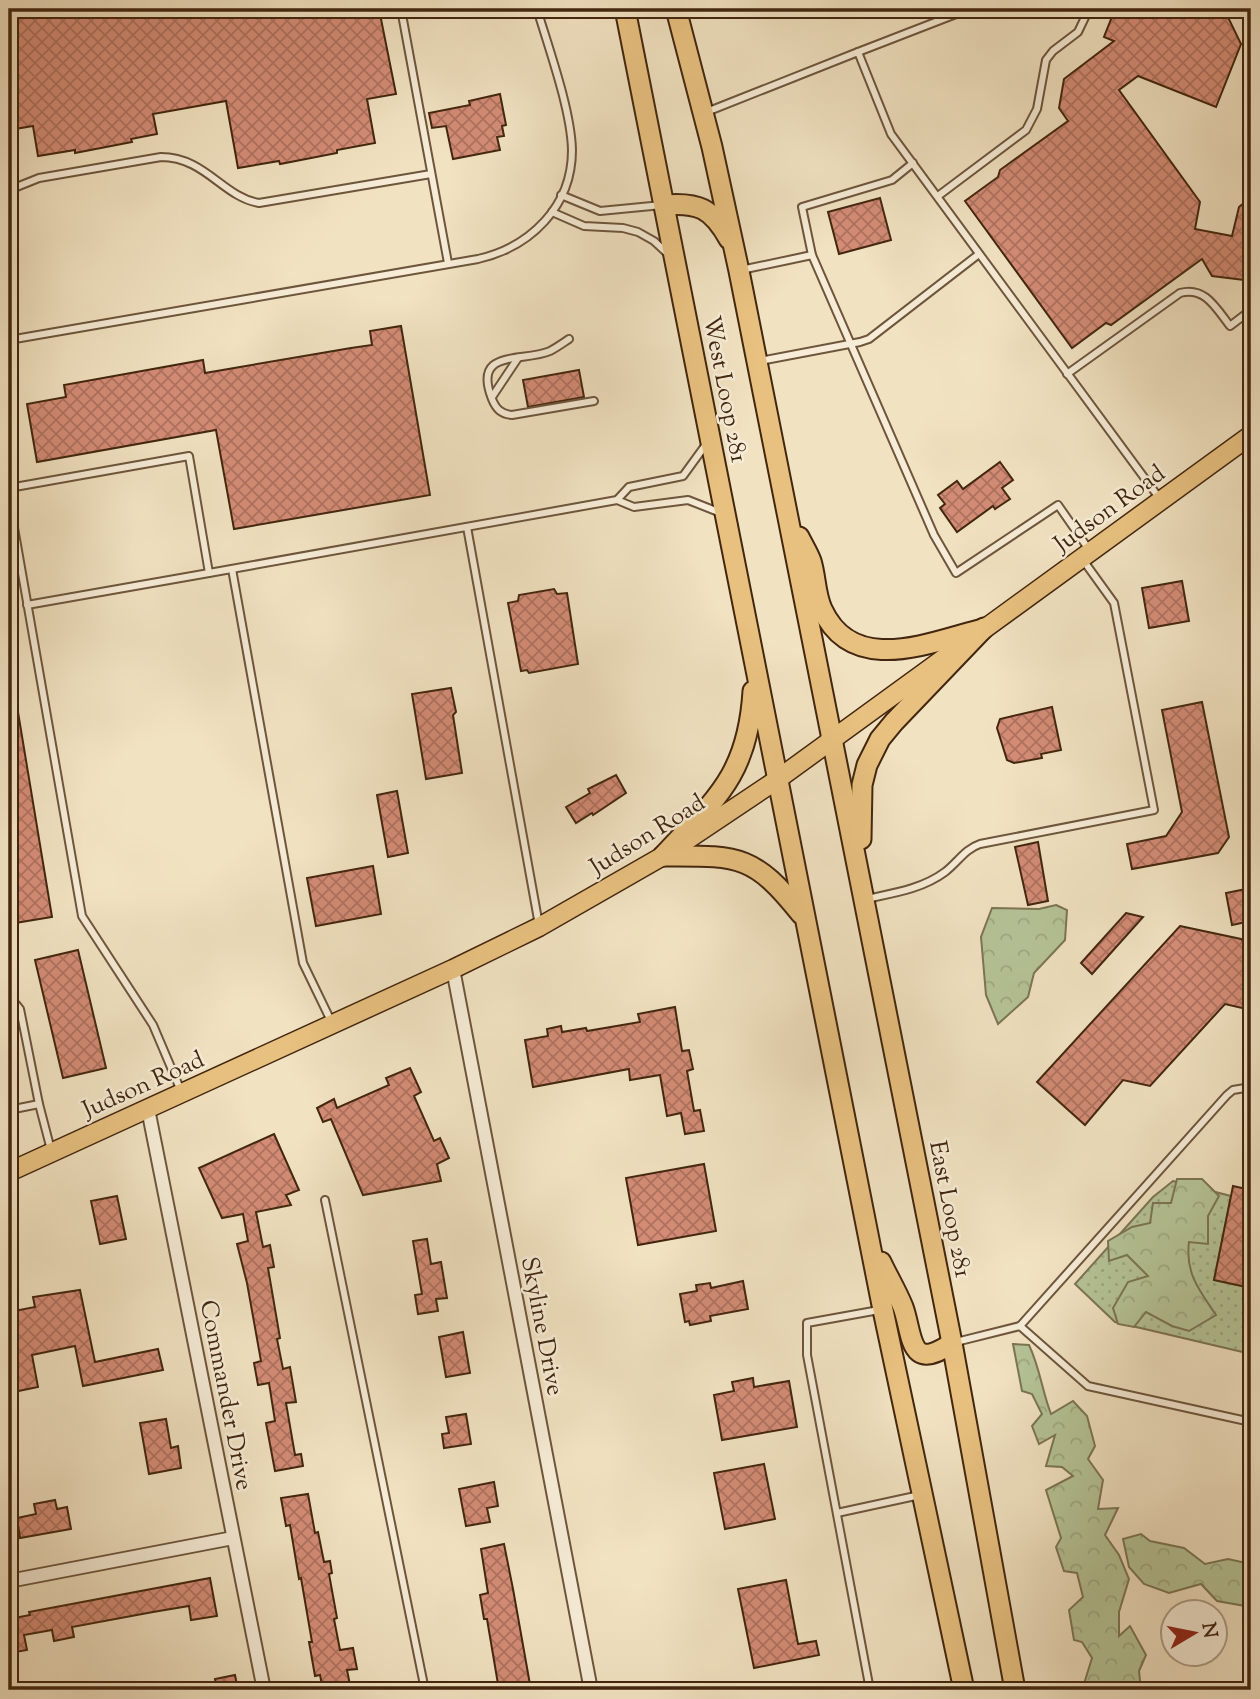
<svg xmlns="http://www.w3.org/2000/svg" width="1260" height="1699" font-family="'Sorts Mill Goudy',serif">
  <defs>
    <pattern id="grass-dots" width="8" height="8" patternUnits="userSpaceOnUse" patternTransform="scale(1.75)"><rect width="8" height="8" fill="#b5c497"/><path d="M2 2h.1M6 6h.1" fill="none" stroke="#9da881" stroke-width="1.8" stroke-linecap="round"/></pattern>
    <pattern id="forest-crowns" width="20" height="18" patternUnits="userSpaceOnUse" patternTransform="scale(1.75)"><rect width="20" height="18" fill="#b5c497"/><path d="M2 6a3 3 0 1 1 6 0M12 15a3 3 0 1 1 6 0" fill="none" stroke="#9da881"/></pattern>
    <pattern id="building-cross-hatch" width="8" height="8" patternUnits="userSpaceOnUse" patternTransform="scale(1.75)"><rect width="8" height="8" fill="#d48c76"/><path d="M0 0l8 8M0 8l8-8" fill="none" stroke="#ae725f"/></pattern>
  </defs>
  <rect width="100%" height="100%" fill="#f1e2c1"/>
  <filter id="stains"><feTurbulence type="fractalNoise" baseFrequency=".00286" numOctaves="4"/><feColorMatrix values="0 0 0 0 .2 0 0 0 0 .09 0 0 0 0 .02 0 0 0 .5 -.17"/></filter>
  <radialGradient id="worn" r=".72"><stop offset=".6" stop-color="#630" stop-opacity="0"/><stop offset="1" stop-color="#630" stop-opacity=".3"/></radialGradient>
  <polygon fill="url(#grass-dots)" stroke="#7c7553" stroke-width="2" points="1173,1181 1231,1196 1214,1280 1251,1288 1251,1354 1115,1322 1075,1284 1153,1197"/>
  <g fill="url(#forest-crowns)" stroke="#7c7553" stroke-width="2">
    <polygon points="1056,905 1067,910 1065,940 1034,973 1028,997 998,1024 986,995 981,937 992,908 1039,909"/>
    <path d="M 1177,1179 L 1202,1179 L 1219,1196 L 1208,1216 L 1208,1244 L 1189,1242 C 1185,1273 1199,1290 1216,1315 L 1189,1331 L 1172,1326 L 1146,1312 L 1134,1327 L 1118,1324 L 1113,1308 L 1128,1282 L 1148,1276 L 1127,1255 L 1109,1261 L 1108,1241 L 1132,1227 L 1150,1223 L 1153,1203 L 1171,1203 Z"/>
    <path d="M 1013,1344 L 1029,1345 C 1040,1368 1042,1391 1051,1414 L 1073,1401 L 1087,1416 L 1095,1446 L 1088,1459 L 1103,1480 L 1098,1509 L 1118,1508 L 1105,1535 L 1119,1555 L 1129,1579 L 1119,1612 L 1119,1636 L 1130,1626 L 1146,1655 L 1139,1671 L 1141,1690 L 1084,1690 L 1083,1687 L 1092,1658 L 1082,1642 L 1074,1640 L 1069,1610 L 1083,1597 L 1077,1573 L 1064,1571 L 1056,1547 L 1061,1538 L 1046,1490 L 1073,1476 L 1062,1467 L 1046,1466 L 1055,1435 L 1039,1444 L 1032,1426 L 1042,1414 L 1032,1394 L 1022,1391 Z"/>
    <polygon points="1141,1534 1150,1541 1184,1548 1205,1564 1228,1559 1251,1564 1251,1607 1217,1601 1201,1584 1169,1593 1144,1584 1129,1567 1123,1539"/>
  </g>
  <g fill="url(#building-cross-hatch)" stroke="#42260f" stroke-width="2">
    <polygon points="9,9 379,9 396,94 367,99 375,143 337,150 337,153 280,164 279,161 238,168 226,101 153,114 157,134 131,139 132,142 75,153 75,150 38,156 33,126 9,130"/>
    <polygon points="1115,9 1214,9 1226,13 1241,44 1216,107 1138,76 1119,90 1200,202 1195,229 1232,236 1239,207 1251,197 1251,275 1244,280 1212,276 1202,259 1111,325 1106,323 1072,348 965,201 998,177 1000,170 1068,121 1059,108 1064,79 1114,41 1104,37"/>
    <polygon points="500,94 506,125 502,126 504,136 497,137 500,150 453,159 446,126 432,128 429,113 470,105 469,101"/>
    <polygon points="880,198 891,240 839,254 828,212"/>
    <polygon points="401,326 430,495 234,529 216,430 37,462 27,404 66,397 64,385 203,360 205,373 351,348 372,345 370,331"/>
    <polygon points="579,370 584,397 528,407 523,380"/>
    <polygon points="1000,462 1013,480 1002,488 1010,499 995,509 993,506 957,532 940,508 945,504 938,495 957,481 963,489"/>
    <polygon points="1182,581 1189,621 1149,628 1142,588"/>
    <polygon points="554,589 557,594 567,593 578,664 529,673 527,670 521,671 508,603 518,601 519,595"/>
    <polygon points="451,688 456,712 453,715 462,773 426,779 412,694"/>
    <polygon points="9,694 15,694 52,917 9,924"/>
    <polygon points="1202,702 1229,837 1218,853 1132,869 1127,844 1166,836 1182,812 1162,710"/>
    <polygon points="1052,707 1061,750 1041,754 1042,758 1014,763 1007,760 997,728 1000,719"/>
    <polygon points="616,775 626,793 593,815 592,813 576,823 566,807 590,793 588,789"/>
    <polygon points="397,791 408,853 388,857 377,795"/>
    <polygon points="1038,842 1048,901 1028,905 1015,847"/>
    <polygon points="373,866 381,914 316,926 307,878"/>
    <polygon points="1246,889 1251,921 1232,925 1226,893"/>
    <polygon points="1126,913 1143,917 1092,974 1081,963"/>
    <polygon points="1180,926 1241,939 1251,948 1251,1010 1225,1004 1150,1086 1123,1080 1085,1125 1037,1082"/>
    <polygon points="78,950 106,1068 63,1078 35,960"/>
    <polygon points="675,1007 682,1051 689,1050 693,1069 687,1071 694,1111 700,1110 704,1131 685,1134 681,1113 667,1116 660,1075 630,1080 629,1069 533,1087 525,1040 548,1036 547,1029 561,1026 562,1032 586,1028 587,1031 640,1022 638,1014"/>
    <polygon points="410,1068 421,1092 414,1096 434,1141 440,1138 449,1158 437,1164 441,1181 363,1195 331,1119 323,1122 317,1108 334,1099 337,1108 389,1085 386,1078"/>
    <polygon points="274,1134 299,1190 286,1195 291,1205 256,1212 263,1247 270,1245 274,1267 268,1268 280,1338 277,1339 283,1369 290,1367 296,1402 286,1403 295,1455 301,1454 303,1466 275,1471 266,1423 275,1421 269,1383 258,1385 254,1363 261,1361 247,1283 237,1244 248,1241 243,1214 222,1218 199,1168"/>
    <polygon points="704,1164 716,1231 638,1245 626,1178"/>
    <polygon points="1233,1186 1251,1190 1251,1288 1214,1280"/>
    <polygon points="117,1196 126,1239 100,1244 91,1201"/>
    <polygon points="427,1239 431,1264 441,1262 447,1298 436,1299 438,1311 418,1314 415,1295 422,1294 413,1241"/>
    <polygon points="743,1281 748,1309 710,1316 711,1321 690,1325 689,1321 685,1322 680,1294 697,1291 696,1285 710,1283 711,1288"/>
    <polygon points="80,1290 95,1362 158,1349 163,1370 83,1386 75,1346 32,1355 38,1387 9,1393 9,1312 35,1307 33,1297"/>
    <polygon points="463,1332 470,1373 446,1377 439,1337"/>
    <polygon points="753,1378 754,1387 789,1381 797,1427 722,1440 714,1395 734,1391 732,1382"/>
    <polygon points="466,1414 471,1444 444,1448 442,1434 449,1433 446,1417"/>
    <polygon points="166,1419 171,1448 178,1446 181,1468 149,1474 140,1423"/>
    <polygon points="764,1464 775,1519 725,1529 714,1473"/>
    <polygon points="494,1482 498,1506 487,1508 490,1522 466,1526 459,1489"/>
    <polygon points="308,1494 315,1533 318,1532 324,1562 330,1561 332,1573 329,1574 337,1618 334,1619 340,1650 353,1648 357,1669 347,1670 351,1690 323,1690 320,1675 315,1676 309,1642 312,1642 301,1578 299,1579 290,1525 286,1526 281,1498"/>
    <polygon points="55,1500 57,1509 67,1507 71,1529 20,1538 17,1518 36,1514 34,1504"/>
    <polygon points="504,1544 513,1589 531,1690 499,1690 487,1619 484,1619 480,1595 488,1593 481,1549"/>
    <polygon points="210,1578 217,1616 191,1620 189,1606 153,1612 72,1627 74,1637 54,1641 52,1630 24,1635 27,1650 9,1653 9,1619 30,1615 29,1612"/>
    <polygon points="786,1580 798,1644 816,1641 819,1655 754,1668 738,1589"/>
    <polygon points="235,1675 238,1690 217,1690 215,1679"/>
  </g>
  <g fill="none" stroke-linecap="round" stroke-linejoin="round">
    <g stroke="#6e553c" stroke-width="10">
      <g id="service">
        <polyline points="401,9 448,263"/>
        <polyline points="858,52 969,9"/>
        <polyline points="704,113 858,52 891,134 1160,499"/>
        <path d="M 9,190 L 39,178 L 161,157 C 205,157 223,197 259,203 L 431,174"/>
        <polyline points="561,195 600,211 662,205"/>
        <polyline points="938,196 1026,130 1037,109 1046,60 1053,51 1078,32 1089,9"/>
        <polyline points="552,212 584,226 623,228 638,232 654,241 668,254"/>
        <polyline points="812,255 802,207 892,180 913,163"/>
        <polyline points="741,270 812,255 934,535 956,573 1058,505 1090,551"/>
        <path d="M 569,339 C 563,343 556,348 550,351 C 522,363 472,348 492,399 C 496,409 501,414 512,415 L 594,401"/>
        <path d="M 9,340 L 478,259 C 530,247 572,207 572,150 C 571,110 549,49 537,9"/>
        <polyline points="760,361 860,342 869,339 979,254"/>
        <path d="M 1067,374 L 1180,293 C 1205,286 1216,308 1230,326 L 1251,310"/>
        <polyline points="492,397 518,358"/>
        <polyline points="707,443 683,476 629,487 617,500 634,507 688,500 721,513"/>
        <polyline points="9,488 189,456 209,573 617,500"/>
        <polyline points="9,499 82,916 153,1025 181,1091"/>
        <polyline points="467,527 539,925"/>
        <polyline points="232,569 303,963 332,1023"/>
        <polyline points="27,605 209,573"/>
        <path d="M 866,899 C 894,893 922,889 945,872 C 958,862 965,849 980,844 L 1154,810 L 1114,603 L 1083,560"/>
        <polyline points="9,1006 16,1004 20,1009 39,1104 51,1150"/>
        <polyline points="9,1110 39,1104"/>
        <polyline points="325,1200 425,1690"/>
        <polyline points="1020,1326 1227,1095 1233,1090 1251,1087"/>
        <polyline points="956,1342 1020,1326 1088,1386 1251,1422"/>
        <polyline points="837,1513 920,1495"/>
        <polyline points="870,1690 807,1355 807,1323 879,1310"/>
      </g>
    </g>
    <g stroke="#6e553c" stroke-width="16">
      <g id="minor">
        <polyline points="453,969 591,1690"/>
        <polyline points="148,1109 264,1690"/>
        <polyline points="9,1581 233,1538"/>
      </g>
    </g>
    <g stroke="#42260f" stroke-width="21">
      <polyline id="primary" points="9,1172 453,969 539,927 663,856 778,779 1251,435"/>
    </g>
    <g stroke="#42260f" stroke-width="23">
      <g id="trunk">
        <polyline points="625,9 883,1310 964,1690"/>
        <polyline points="676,9 712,147 739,271 952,1343 1015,1690"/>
        <path d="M 664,205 C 698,202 712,208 729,239"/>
        <path d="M 799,537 C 803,545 808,553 811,561 C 816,577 815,594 822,609 C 853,677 930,642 983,629"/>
        <polyline points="861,839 862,785 867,765 880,739 894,722 984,628"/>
        <path d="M 663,856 C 717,798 748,774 753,691"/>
        <path d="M 663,856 C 737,856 753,853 801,914"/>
        <path d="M 881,1262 C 888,1277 897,1292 903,1307 C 913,1334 908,1374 952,1343"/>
      </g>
    </g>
    <use href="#service" stroke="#f6ecd7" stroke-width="6"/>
    <use href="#minor" stroke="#f6ecd7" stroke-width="12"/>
    <use href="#primary" stroke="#e8c180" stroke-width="18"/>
    <use href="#trunk" stroke="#e8c180" stroke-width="19"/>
  </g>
  <g text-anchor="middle" stroke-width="5" stroke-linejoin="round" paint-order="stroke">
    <g font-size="24" fill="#42260f" stroke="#f6ecd7">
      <text transform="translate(726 389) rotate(79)" y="8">West Loop 281</text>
      <text transform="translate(1109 508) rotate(-36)" y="8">Judson Road</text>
      <text transform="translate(647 834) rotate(-32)" y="8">Judson Road</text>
      <text transform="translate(143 1084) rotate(-24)" y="8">Judson Road</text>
      <text transform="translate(951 1209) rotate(79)" y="8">East Loop 281</text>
      <text transform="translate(543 1326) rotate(79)" y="8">Skyline Drive</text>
      <text transform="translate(227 1395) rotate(79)" y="8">Commander Drive</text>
    </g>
  </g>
  <rect width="1260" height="1699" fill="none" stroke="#f1e2c1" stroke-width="35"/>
  <rect x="10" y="10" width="1239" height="1678" fill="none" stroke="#42260f" stroke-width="3.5"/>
  <rect x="18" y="18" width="1225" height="1664" fill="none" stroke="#42260f" stroke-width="2"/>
  <g transform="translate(1194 1633) rotate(80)"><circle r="33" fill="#f6ecd7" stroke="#ae9d87" stroke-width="2"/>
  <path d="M0-5L12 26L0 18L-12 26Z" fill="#8f2418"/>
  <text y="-10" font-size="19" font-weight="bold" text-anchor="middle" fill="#42260f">N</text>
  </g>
  <rect width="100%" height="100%" filter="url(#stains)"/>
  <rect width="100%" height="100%" fill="url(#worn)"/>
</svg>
